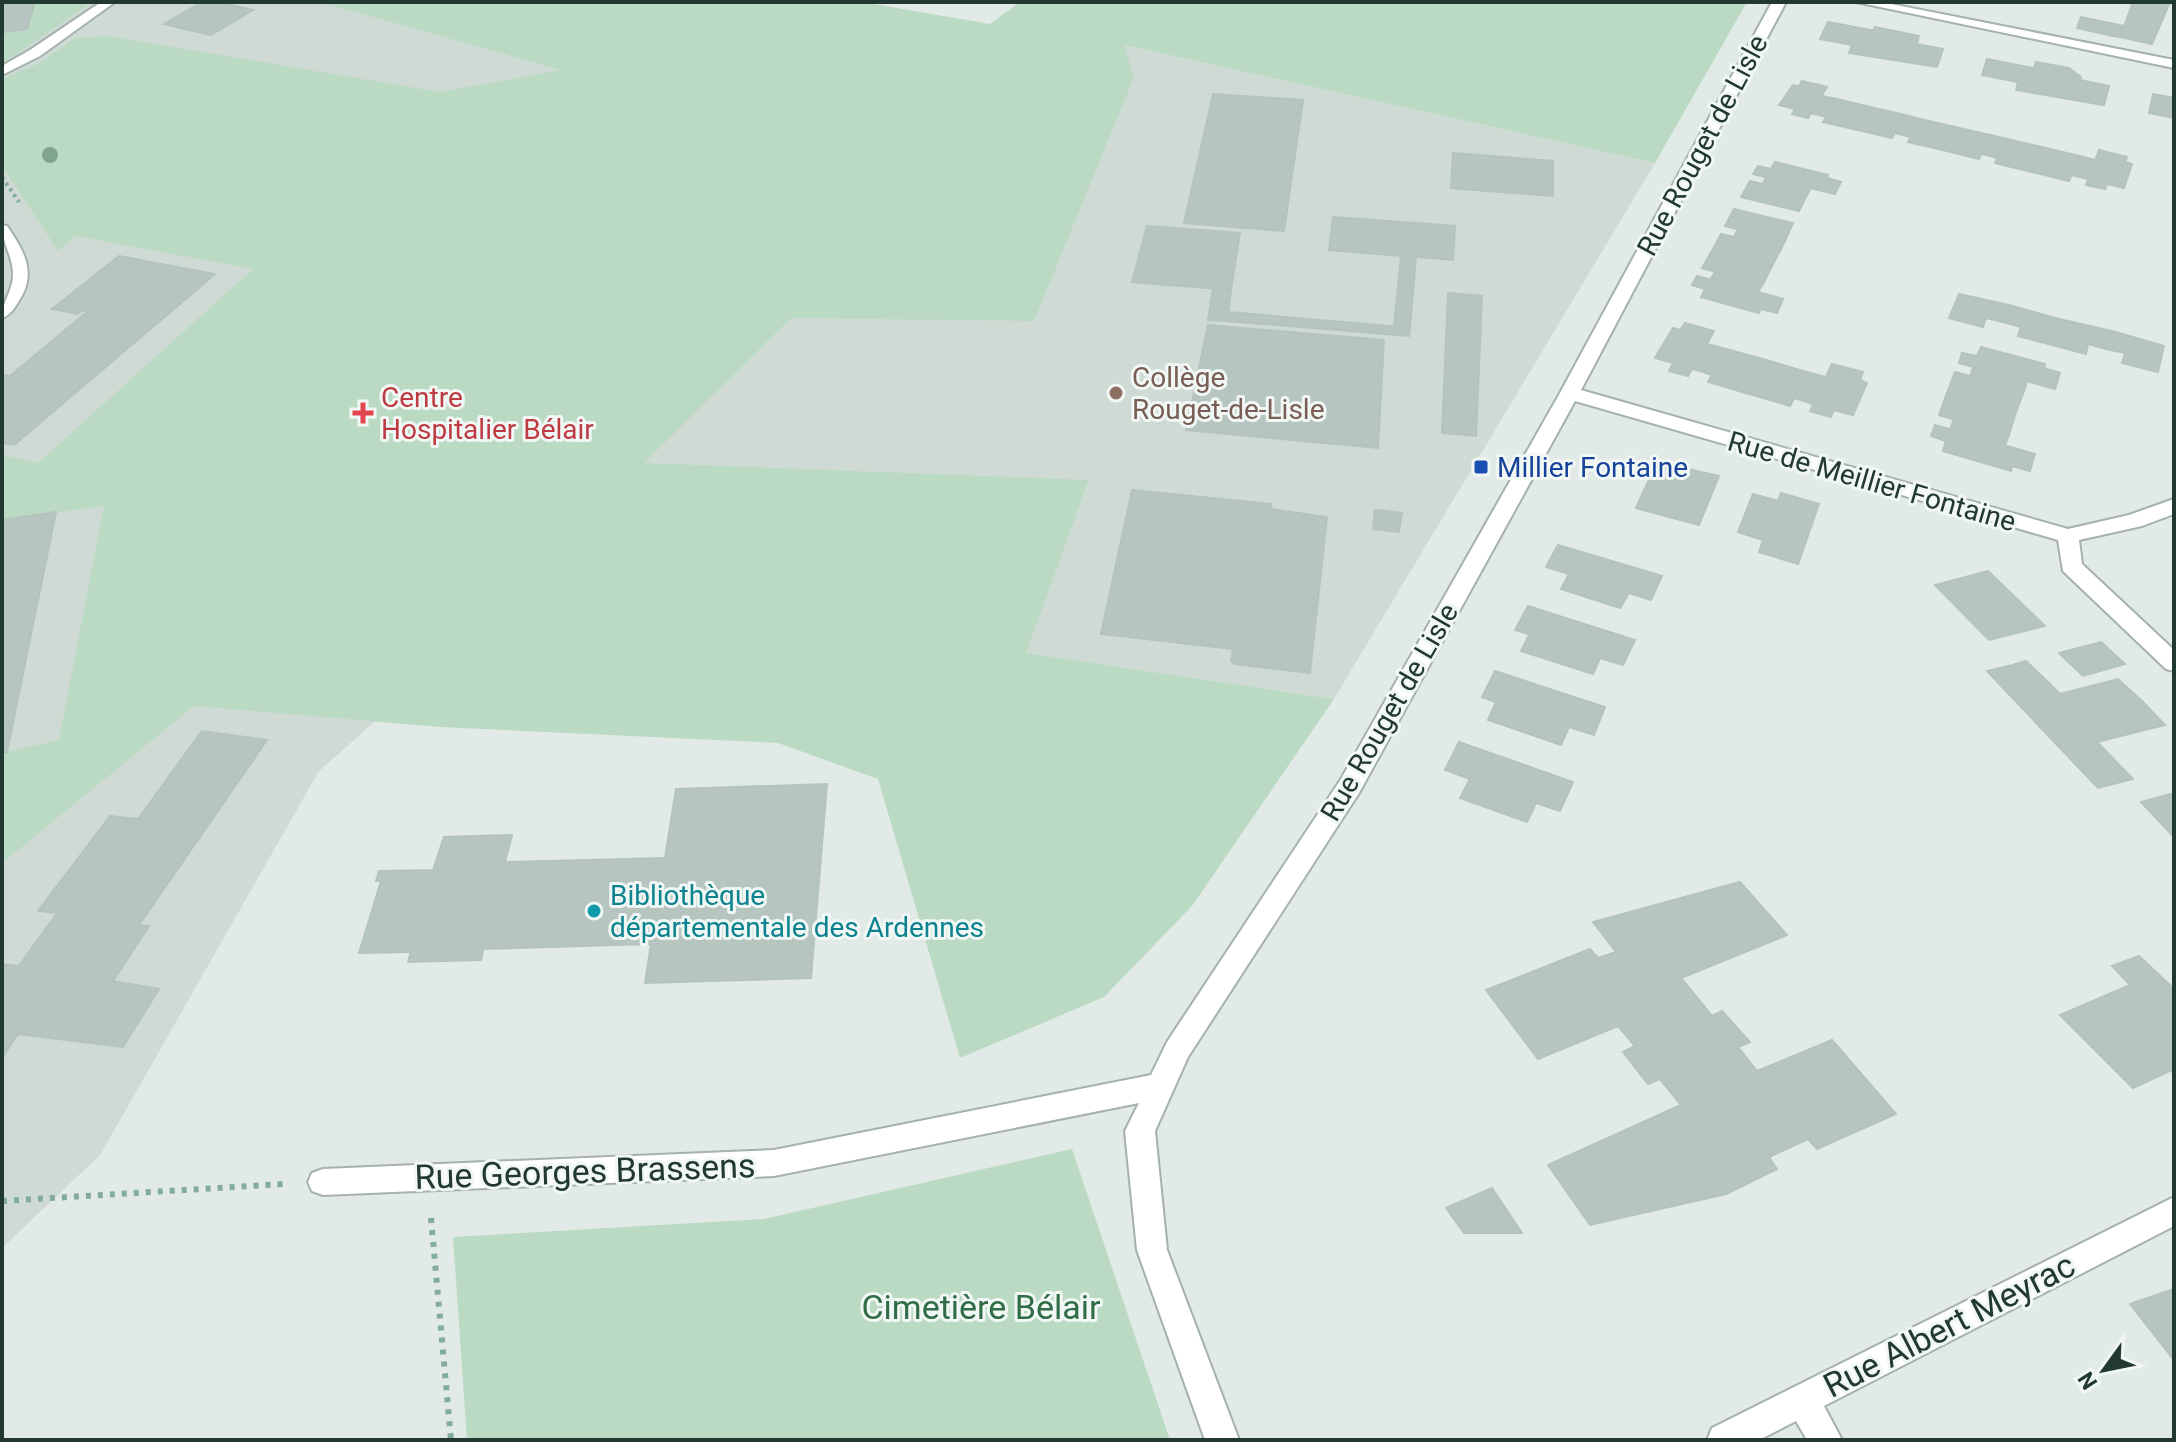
<svg xmlns="http://www.w3.org/2000/svg" width="2176" height="1442" font-family="Roboto,sans-serif">
  <rect width="100%" height="100%" fill="#e1eae6"/>
  <polygon fill="#cfdad5" points="2,2 836,2 1126,54 1123,45 1655,163 1334,699 1025,653 1089,481 665,465 319,771 100,1155 2,1248"/>
  <g fill="#bbdac3">
    <polygon points="35,2 92,2 2,64 2,32 27,29"/>
    <polygon points="320,2 862,2 990,24 1020,2 1747,2 1655,163 1124,45 1134,77 1034,321 791,318 644,463 1089,480 1026,653 1334,699 1192,906 1104,997 960,1058 878,779 778,743 440,727 194,706 2,863 2,753 59,740 104,506 2,520 2,455 38,463 253,269 76,236 58,251 2,166 2,79 40,63 75,38 107,36 440,92 561,70"/>
    <polygon points="1072,1149 1170,1440 467,1440 453,1237 764,1219"/>
  </g>
  <g fill="#b6c5bf" stroke="#b4c3bd" stroke-width="2">
    <polygon points="2,2 35,2 27,29 2,32"/>
    <polygon points="202,2 227,4 185,29 164,24"/>
    <polygon points="2133,2 2170,2 2152,44 2120,37"/>
    <polygon points="227,4 253,10 211,35 185,29"/>
    <polygon points="2081,17 2124,26 2120,37 2113,36 2077,28"/>
    <polygon points="1828,22 1918,39 1917,44 1943,49 1937,67 1849,53 1852,45 1820,39"/>
    <polygon points="1875,27 1919,36 1918,39 1872,33"/>
    <polygon points="1987,59 2053,72 2069,68 2081,77 2080,80 2109,86 2104,105 2016,90 2018,82 1982,75"/>
    <polygon points="2036,62 2069,68 2053,72 2034,68"/>
    <polygon points="1802,81 1827,87 1808,118 1792,114 1795,109 1779,105 1793,85 1799,86"/>
    <polygon points="1213,94 1303,100 1284,231 1184,223"/>
    <polygon points="2153,94 2174,98 2174,118 2149,113"/>
    <polygon points="1822,96 1837,99 1827,117 1811,113"/>
    <polygon points="1837,99 1870,107 1858,130 1823,122"/>
    <polygon points="1870,107 1905,115 1892,138 1858,130"/>
    <polygon points="1905,115 1920,119 1911,137 1895,133"/>
    <polygon points="1920,119 1955,127 1943,150 1908,142"/>
    <polygon points="1955,127 1990,135 1979,159 1943,150"/>
    <polygon points="1990,135 2007,139 1998,158 1982,154"/>
    <polygon points="2007,139 2042,147 2032,172 1995,163"/>
    <polygon points="2042,147 2079,156 2069,181 2032,172"/>
    <polygon points="2099,150 2127,157 2125,162 2132,164 2124,188 2107,184 2105,189 2086,185"/>
    <polygon points="1453,153 1553,161 1553,196 1451,188"/>
    <polygon points="2079,156 2095,160 2088,179 2071,175"/>
    <polygon points="1775,162 1828,175 1827,178 1841,182 1835,194 1753,174 1758,166 1771,169"/>
    <polygon points="1766,177 1811,188 1807,195 1763,184"/>
    <polygon points="1750,181 1763,184 1807,195 1799,211 1741,197"/>
    <polygon points="1734,209 1793,223 1785,241 1725,226"/>
    <polygon points="1333,217 1455,226 1453,260 1329,250"/>
    <polygon points="1147,226 1240,233 1231,290 1132,282"/>
    <polygon points="1738,229 1785,241 1781,249 1734,237"/>
    <polygon points="1721,234 1734,237 1781,249 1772,266 1712,251"/>
    <polygon points="1712,251 1772,266 1763,284 1702,268"/>
    <polygon points="119,256 215,274 14,445 2,443 2,375 10,376 88,311 82,310 78,314 52,309"/>
    <polygon points="1401,256 1416,257 1410,328 1394,326"/>
    <polygon points="1715,272 1763,284 1758,292 1710,280"/>
    <polygon points="1697,276 1758,292 1783,299 1777,313 1761,309 1759,313 1701,297 1705,289 1692,285"/>
    <polygon points="1213,289 1231,290 1227,321 1208,320"/>
    <polygon points="1448,293 1482,296 1476,436 1442,433"/>
    <polygon points="1959,294 2009,305 2003,322 1986,318 1983,327 1949,318"/>
    <polygon points="2009,305 2059,319 2052,345 2018,336 2021,327 2003,322"/>
    <polygon points="1228,312 1410,328 1409,336 1227,321"/>
    <polygon points="2059,319 2112,331 2106,349 2088,344 2086,354 2052,345"/>
    <polygon points="1685,323 1714,331 1688,376 1669,371 1673,363 1655,358 1673,328 1680,330"/>
    <polygon points="1208,325 1384,340 1378,448 1186,430"/>
    <polygon points="2112,331 2164,346 2158,372 2122,363 2125,353 2106,349"/>
    <polygon points="1707,344 1726,349 1712,375 1693,369"/>
    <polygon points="1981,347 2045,364 2044,368 2060,373 2055,389 1959,363 1962,353 1977,356"/>
    <polygon points="1726,349 1766,360 1749,394 1708,382"/>
    <polygon points="1766,360 1807,372 1790,406 1749,394"/>
    <polygon points="1832,364 1863,372 1860,380 1867,383 1853,415 1834,410 1831,417 1810,411"/>
    <polygon points="1974,366 2027,381 2024,391 1970,376"/>
    <polygon points="1807,372 1825,377 1813,404 1794,398"/>
    <polygon points="1955,372 2024,391 2016,412 1947,393"/>
    <polygon points="1947,393 2016,412 2009,435 1939,415"/>
    <polygon points="1954,419 2009,435 2005,445 1950,430"/>
    <polygon points="1935,425 2035,454 2030,471 2012,466 2011,471 1943,451 1946,441 1931,436"/>
    <polygon points="1657,462 1719,476 1699,525 1636,508"/>
    <polygon points="1132,490 1271,504 1270,509 1327,517 1310,673 1235,664 1231,661 1233,649 1101,634"/>
    <polygon points="1781,493 1819,504 1798,564 1759,552 1763,540 1738,532 1751,499 1776,506"/>
    <polygon points="1753,494 1778,501 1776,506 1751,499"/>
    <polygon points="1375,510 1402,513 1399,532 1373,529"/>
    <polygon points="56,512 7,752 2,753 2,520"/>
    <polygon points="1558,545 1662,576 1651,600 1629,593 1620,608 1561,589 1569,574 1546,567"/>
    <polygon points="1988,571 2045,626 1989,640 1935,585"/>
    <polygon points="1528,606 1635,640 1623,665 1600,658 1593,674 1530,654 1538,637 1515,630"/>
    <polygon points="1529,635 1538,637 1530,654 1521,651"/>
    <polygon points="2101,642 2125,664 2083,676 2059,653"/>
    <polygon points="2026,661 2050,684 2038,687 2016,664"/>
    <polygon points="2016,664 2038,687 2050,684 2060,694 2118,679 2142,701 2040,727 1987,671"/>
    <polygon points="1495,671 1605,707 1594,735 1569,727 1561,745 1497,723 1506,706 1482,697"/>
    <polygon points="2142,701 2165,725 2097,742 2133,779 2098,788 2040,727"/>
    <polygon points="1496,702 1506,706 1497,723 1488,720"/>
    <polygon points="202,731 267,740 139,925 149,926 113,981 159,989 123,1047 18,1034 2,1058 2,964 19,966 57,913 38,911 110,816 138,819"/>
    <polygon points="1459,742 1573,782 1560,811 1536,803 1527,822 1460,798 1470,779 1445,770"/>
    <polygon points="827,784 811,978 645,983 651,944 482,949 485,941 413,944 411,952 359,953 381,881 376,881 379,871 433,870 444,837 512,835 505,862 665,858 676,789"/>
    <polygon points="2174,793 2174,837 2141,802"/>
    <polygon points="1740,882 1787,935 1681,978 1712,1016 1722,1011 1750,1042 1738,1047 1757,1071 1832,1040 1896,1114 1817,1149 1808,1139 1769,1157 1777,1169 1726,1194 1590,1225 1548,1165 1681,1105 1660,1079 1648,1084 1623,1052 1635,1046 1618,1026 1538,1059 1486,990 1590,949 1598,958 1616,952 1593,922"/>
    <polygon points="485,941 481,960 408,962 413,944"/>
    <polygon points="2139,956 2174,989 2174,1069 2133,1088 2060,1015 2130,985 2112,966"/>
    <polygon points="1492,1188 1522,1233 1464,1233 1446,1208"/>
    <polygon points="2174,1289 2174,1360 2130,1304"/>
  </g>
  <g fill="none" stroke-linecap="round" stroke-linejoin="round">
    <g stroke="#a4b1ad" stroke-width="4">
      <g id="lane">
        <polygon points="101,2 115,2 40,56 2,75 2,66 30,50"/>
        <polygon points="1856,2 1881,2 2174,60 2174,68"/>
        <path d="M 2,225 L 7,226 C 23,249 37,272 20,299 C 15,307 11,315 2,318 C 2,301 13,291 13,275 C 13,256 2,243 2,225 Z"/>
      </g>
    </g>
    <g stroke="#a4b1ad" stroke-width="4">
      <g id="street">
        <polygon points="1772,2 1786,2 1581,390 2068,529 2129,515 2174,499 2174,514 2142,526 2079,540 2082,564 2174,650 2174,671 2166,669 2063,571 2058,540 1575,401 1359,793 1188,1057 1155,1131 1167,1250 1239,1440 1205,1440 1137,1250 1125,1131 1139,1103 774,1176 323,1195 312,1191 308,1182 312,1173 323,1169 774,1150 1151,1075 1167,1042 1341,779 1560,393"/>
        <polygon points="2174,1197 2174,1226 1824,1406 1842,1440 1807,1440 1796,1421 1759,1440 1707,1440 1712,1428"/>
      </g>
    </g>
    <polyline stroke="#83ac9e" stroke-width="4" stroke-dasharray="3 4" stroke-linecap="butt" points="2,177 19,202"/>
    <g stroke="#83ac9e" stroke-width="6" stroke-dasharray="5 7" stroke-linecap="butt">
      <polyline points="2,1201 284,1184"/>
      <polyline points="431,1218 451,1440"/>
    </g>
    <use href="#lane" fill="#fff" fill-rule="evenodd"/>
    <use href="#street" fill="#fff" fill-rule="evenodd"/>
  </g>
  <circle fill="#80a58f" cx="50" cy="155" r="8"/>
  <circle fill="#8d6e63" stroke="#f1f7f4" stroke-width="3" cx="1116" cy="393" r="8"/>
  <path fill="#e0444e" stroke="#f1f7f4" stroke-width="3" d="M359 401h8v8h8v8h-8v8h-8v-8h-8v-8h8z"/>
  <rect fill="#1a4fb4" stroke="#f1f7f4" stroke-width="3" x="1473" y="459" width="16" height="16" rx="4"/>
  <circle fill="#0f9aa8" stroke="#f1f7f4" stroke-width="3" cx="594" cy="911" r="8"/>
  <g text-anchor="middle" stroke-width="6" stroke-linejoin="round" paint-order="stroke">
    <g font-size="28" fill="#223933" stroke="#f1f7f4">
      <text transform="translate(1702 145) rotate(-62)" y="10">Rue Rouget de Lisle</text>
      <text transform="translate(1872 481) rotate(16)" y="10">Rue de Meillier Fontaine</text>
      <text transform="translate(1389 712) rotate(-60)" y="10">Rue Rouget de Lisle</text>
    </g>
    <g font-size="28" fill="#785e54" stroke="#f1f7f4" text-anchor="start">
      <text x="1132" y="387">Collège<tspan x="1132" dy="32">Rouget-de-Lisle</tspan></text>
    </g>
    <g font-size="28" fill="#be3a42" stroke="#f1f7f4" text-anchor="start">
      <text x="381" y="407">Centre<tspan x="381" dy="32">Hospitalier Bélair</tspan></text>
    </g>
    <g font-size="28" fill="#164399" stroke="#f1f7f4" text-anchor="start">
      <text x="1497" y="477">Millier Fontaine</text>
    </g>
    <g font-size="28" fill="#0d838f" stroke="#f1f7f4" text-anchor="start">
      <text x="610" y="905">Bibliothèque<tspan x="610" dy="32">départementale des Ardennes</tspan></text>
    </g>
    <g font-size="34" fill="#223933" stroke="#f1f7f4">
      <text transform="translate(585 1171) rotate(-2)" y="12">Rue Georges Brassens</text>
      <text transform="translate(1949 1325) rotate(-27)" y="12">Rue Albert Meyrac</text>
    </g>
    <g font-size="34" fill="#306d47" stroke="#f1f7f4">
      <text x="981" y="1319">Cimetière Bélair</text>
    </g>
  </g>
  <rect width="2176" height="1442" fill="none" stroke="#223933" stroke-width="8"/>
  <g transform="translate(2104 1370) rotate(237)" stroke="#f1f7f4" stroke-width="6" paint-order="stroke">
  <path d="M0-6L14 30L0 20L-14 30Z" fill="#223933"/>
  <text y="-12" font-size="22" font-weight="bold" text-anchor="middle" fill="#223933">N</text>
  </g>
</svg>
